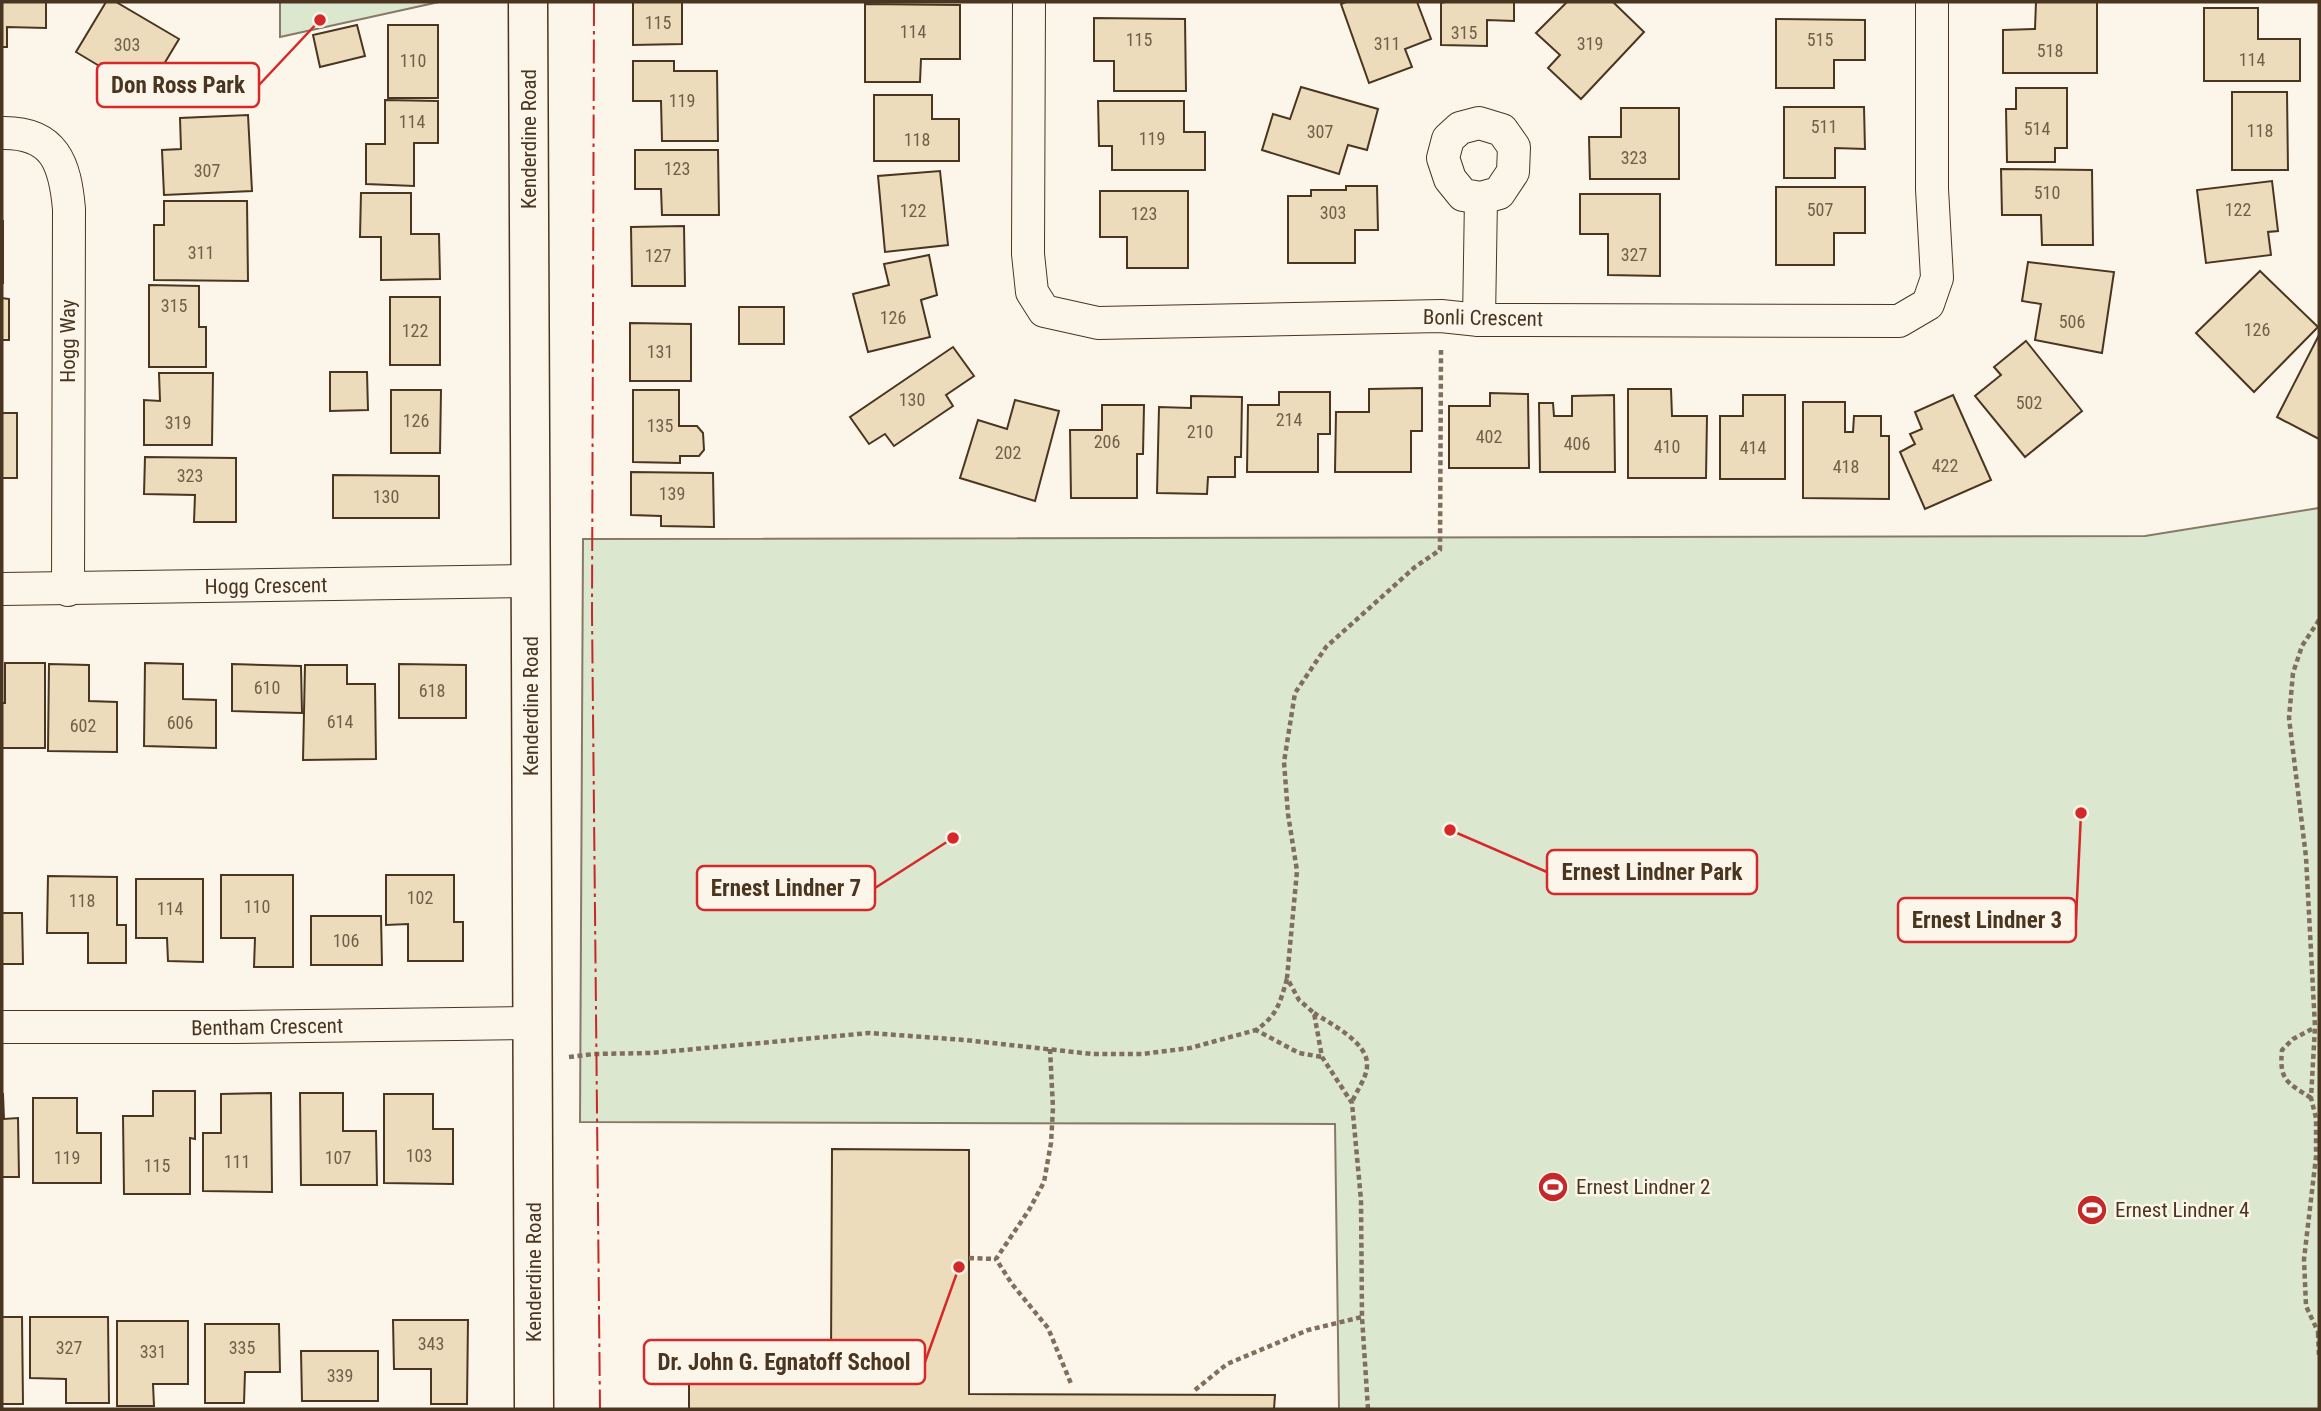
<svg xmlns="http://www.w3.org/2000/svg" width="2321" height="1411" font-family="'Roboto Condensed',sans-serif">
  <rect width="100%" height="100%" fill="#fbf6e9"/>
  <g fill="#dce7d0" stroke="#887966" stroke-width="2">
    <polygon points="280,2 439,2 280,37"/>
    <polygon points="2319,508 2319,1409 1339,1409 1335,1124 580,1122 583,539 2145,536"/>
  </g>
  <g fill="#ecdcbc" stroke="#4a3520" stroke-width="2">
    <polygon points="2,2 46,2 46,28 7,27 7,47 2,47"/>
    <polygon points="106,2 116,2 179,39 146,94 76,52"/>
    <polygon points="633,2 682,2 682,44 633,45"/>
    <polygon points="1346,2 1417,2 1431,39 1405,49 1412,67 1369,83 1341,4"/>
    <polygon points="1445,2 1514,2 1514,21 1487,20 1487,46 1441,45 1441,3"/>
    <polygon points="1567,2 1613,2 1644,32 1581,99 1548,68 1560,55 1536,33"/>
    <polygon points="2036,2 2097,2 2097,73 2003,73 2003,30 2035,29"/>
    <polygon points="865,4 960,5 960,59 921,59 920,82 865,82"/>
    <polygon points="2204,8 2258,8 2258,39 2300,39 2300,81 2204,81"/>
    <polygon points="1094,18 1185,19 1186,91 1114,91 1114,61 1094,61"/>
    <polygon points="1776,19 1865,20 1865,60 1834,60 1834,88 1776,88"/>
    <polygon points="357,25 365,56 320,67 313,35"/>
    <rect x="388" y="25" width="50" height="73"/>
    <polygon points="633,61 674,61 674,71 717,71 718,141 662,141 661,101 633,101"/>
    <polygon points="1301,87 1378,109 1367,150 1348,145 1339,174 1262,150 1273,114 1290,119"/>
    <polygon points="2016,88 2067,88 2067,148 2055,148 2055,162 2007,162 2006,109 2016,109"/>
    <polygon points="2232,92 2287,92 2288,170 2232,170"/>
    <polygon points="874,95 932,95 932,119 959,119 959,161 874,161"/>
    <polygon points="385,100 438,101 438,143 414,143 414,186 366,184 366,144 385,144"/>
    <polygon points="1098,101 1184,101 1184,132 1205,132 1205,170 1112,170 1112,146 1099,146"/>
    <polygon points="1784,107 1864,107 1865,149 1835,148 1835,178 1784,178"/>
    <polygon points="1621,108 1679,108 1679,179 1590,179 1589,137 1621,137"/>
    <polygon points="248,115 252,191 164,195 162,150 181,149 180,118"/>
    <polygon points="635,150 718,150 719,215 662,215 661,189 635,189"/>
    <polygon points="2001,169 2092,170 2093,245 2042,245 2041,215 2002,215"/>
    <polygon points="940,171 948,245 885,252 878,176"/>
    <polygon points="2272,181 2278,231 2268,232 2271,255 2206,263 2197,190"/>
    <polygon points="1346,186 1377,186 1378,230 1355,230 1355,263 1288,263 1288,196 1311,196 1311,190 1346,190"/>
    <polygon points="1776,187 1865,187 1865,233 1834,233 1834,265 1776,265"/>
    <polygon points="1100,191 1188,191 1188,268 1127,268 1127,237 1100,237"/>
    <polygon points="361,193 411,193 411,234 439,234 440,279 381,280 381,237 360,237"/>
    <polygon points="1580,194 1660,194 1660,276 1608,275 1608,234 1580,234"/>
    <polygon points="164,201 247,201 248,281 154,280 154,225 164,225"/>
    <rect x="2" y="221" width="1" height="62"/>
    <polygon points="684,226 685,286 632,286 631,227"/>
    <polygon points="929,255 937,295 921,300 930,337 868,352 853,294 889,285 884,264"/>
    <polygon points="2028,262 2114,272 2102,353 2035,340 2041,304 2022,301"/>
    <polygon points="2260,271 2318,327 2254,392 2196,333"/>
    <polygon points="149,285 199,286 199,327 206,327 206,367 149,367"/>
    <rect x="390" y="297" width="50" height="68"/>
    <polygon points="2,298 9,299 9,340 2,340"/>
    <rect x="739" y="307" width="45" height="37"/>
    <polygon points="630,323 691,324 691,381 630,381"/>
    <polygon points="2319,335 2319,439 2277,417"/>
    <polygon points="2026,341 2082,411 2025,457 1975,396 2001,375 1994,367"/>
    <polygon points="953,347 974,376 946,395 953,406 894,446 885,434 869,444 850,417"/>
    <polygon points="330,372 367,372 368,410 330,411"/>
    <polygon points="159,373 213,373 212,445 144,445 144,400 160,401"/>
    <polygon points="1422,388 1422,431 1411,431 1411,472 1335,472 1336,412 1369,412 1369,389"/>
    <polygon points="1628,389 1671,389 1672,416 1707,416 1706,478 1628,478"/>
    <polygon points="391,390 441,390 440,453 391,453"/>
    <polygon points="633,390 679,390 679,426 697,426 703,433 704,450 699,456 680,456 680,463 633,462"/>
    <polygon points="1279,392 1330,392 1330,434 1318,434 1318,472 1247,472 1248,405 1279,405"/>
    <polygon points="1490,393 1528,394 1529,468 1449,468 1449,406 1490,406"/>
    <polygon points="1614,395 1615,472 1540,472 1539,403 1553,403 1554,416 1572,416 1572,396"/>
    <polygon points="1743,395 1785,395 1785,479 1720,479 1720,416 1743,416"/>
    <polygon points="1953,395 1991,480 1925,509 1900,452 1915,444 1910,434 1922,429 1915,412"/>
    <polygon points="1191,396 1242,397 1241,457 1235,457 1235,477 1208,477 1207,494 1157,493 1159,407 1191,408"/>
    <polygon points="1015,400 1059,411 1035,501 960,478 978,420 1007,429"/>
    <polygon points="1803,402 1845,402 1845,432 1853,432 1854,416 1881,416 1881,436 1889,436 1889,499 1803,498"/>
    <polygon points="1102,405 1144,405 1143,454 1137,454 1137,498 1071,498 1070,430 1102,430"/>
    <rect x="2" y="413" width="15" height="65"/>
    <polygon points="145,457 236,458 236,522 194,522 195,495 144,494"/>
    <polygon points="631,472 713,473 714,527 661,526 661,516 631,515"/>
    <polygon points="333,475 439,476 439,518 333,518"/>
    <polygon points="5,663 45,663 45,748 2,748 2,703 5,703"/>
    <polygon points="145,663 183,664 183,699 216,700 216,748 144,746"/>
    <polygon points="49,664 89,665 89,701 117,702 117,752 48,751"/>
    <polygon points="232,664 301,666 302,713 232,711"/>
    <polygon points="399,664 466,665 466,718 399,718"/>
    <polygon points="305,665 347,665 347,684 375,684 376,759 303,760"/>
    <polygon points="221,875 293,875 293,967 254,967 255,938 221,938"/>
    <polygon points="386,875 454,875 454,922 463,922 463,961 408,961 408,924 386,925"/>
    <polygon points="48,876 117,877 117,925 126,925 126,963 88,963 88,933 47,933"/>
    <polygon points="136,879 203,879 203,962 168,961 167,938 136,938"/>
    <polygon points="2,913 22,913 23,964 2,964"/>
    <polygon points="311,916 381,916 382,965 311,965"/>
    <polygon points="153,1091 195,1091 195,1139 190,1138 190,1194 124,1194 123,1116 153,1116"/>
    <polygon points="271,1093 272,1192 203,1191 203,1133 221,1133 221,1094"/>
    <polygon points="300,1093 343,1093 343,1131 376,1131 377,1185 301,1185"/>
    <polygon points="2,1094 3,1094 4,1119 18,1118 19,1177 2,1177"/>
    <polygon points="384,1094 433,1094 433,1129 453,1129 453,1184 384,1183"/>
    <polygon points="33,1098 77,1098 77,1133 101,1133 101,1183 33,1183"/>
    <polygon points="832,1149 969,1150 969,1394 1275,1395 1274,1409 667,1409 689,1409 689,1383 704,1383 704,1376 890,1376 890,1358 831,1358"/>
    <polygon points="2,1317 22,1317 23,1404 2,1404"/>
    <polygon points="30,1317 108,1317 109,1403 66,1403 66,1379 30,1378"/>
    <polygon points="393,1320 468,1320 467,1404 431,1404 431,1369 394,1369"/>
    <polygon points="117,1321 188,1321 188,1384 153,1384 154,1406 117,1406"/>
    <polygon points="205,1324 279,1324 280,1372 245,1372 244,1403 205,1403"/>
    <polygon points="301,1351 378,1351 378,1401 302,1401"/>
  </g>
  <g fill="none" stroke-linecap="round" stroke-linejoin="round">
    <g stroke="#4a3520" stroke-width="34">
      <g id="street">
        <polyline points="1029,2 1028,254 1032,292 1044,311 1098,323 1441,316 1479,320 1899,321 1928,304 1937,278 1932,189 1932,2"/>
        <polygon points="1479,123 1502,130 1514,147 1513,172 1499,193 1481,198 1463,195 1450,179 1443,158 1448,139 1460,128"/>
        <path d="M 2,133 C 55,132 65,164 69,209 L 68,590"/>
        <polyline points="1479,320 1481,198"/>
        <polyline points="2,589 530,581"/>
        <polyline points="2,1027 235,1027 533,1023"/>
      </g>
    </g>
    <g stroke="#4a3520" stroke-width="41">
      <path id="secondary" d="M 528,2 C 529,471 534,940 534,1409"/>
    </g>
    <g stroke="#7f6f5c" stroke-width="4.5" stroke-dasharray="5 3.5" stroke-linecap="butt">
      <polyline points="2319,620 2302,646 2293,673 2289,718 2306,857 2315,1027 2311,1098 2316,1118 2316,1157 2304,1259 2306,1306 2319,1334"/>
      <path d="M 1287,979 C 1280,1002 1278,1015 1256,1030 L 1299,1053 L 1322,1057"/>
      <path d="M 1314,1013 C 1331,1024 1369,1043 1367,1066 C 1367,1077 1356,1092 1352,1102"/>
      <polyline points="1050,1049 1053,1108 1051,1143 1044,1182 1029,1210 996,1259 1012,1284 1048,1328 1072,1386"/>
      <polyline points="569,1057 594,1054 651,1053 869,1033 965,1040 1092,1054 1142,1054 1190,1048 1256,1030"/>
      <path d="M 2311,1098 C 2287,1082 2279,1081 2282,1050 L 2293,1039 L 2314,1028"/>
      <polyline points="969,1258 996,1259"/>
      <polyline points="2318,1333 2319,1356"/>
      <polyline points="1195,1390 1227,1364 1308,1330 1362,1317"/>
      <polyline points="1368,1409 1362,1317 1361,1200 1352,1103 1322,1057 1314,1013 1299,1000 1287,978 1297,871 1288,814 1284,762 1295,693 1326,647 1415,567 1440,550 1441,350"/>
    </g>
    <use href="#street" stroke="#fbf6e9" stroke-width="32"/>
    <use href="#secondary" stroke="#fbf6e9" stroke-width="38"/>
    <polyline stroke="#c62828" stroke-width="2" stroke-dasharray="24 5 3.5 5" stroke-linecap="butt" points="594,2 592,613 600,1409"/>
  </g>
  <defs>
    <g id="stadium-disc" transform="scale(1.575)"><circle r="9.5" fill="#c62828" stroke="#fbf6e9"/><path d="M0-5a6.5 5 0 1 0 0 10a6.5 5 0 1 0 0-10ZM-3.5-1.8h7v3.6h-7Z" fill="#fff"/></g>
  </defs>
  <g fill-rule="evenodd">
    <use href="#stadium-disc" x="1553" y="1187"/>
    <use href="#stadium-disc" x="2092" y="1210"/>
  </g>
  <g text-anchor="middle" stroke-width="5" stroke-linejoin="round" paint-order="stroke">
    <g font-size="18" fill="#725f47">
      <text x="658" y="29">115</text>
      <text x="913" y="38">114</text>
      <text x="1464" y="39">315</text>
      <text x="1139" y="46">115</text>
      <text x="1820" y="46">515</text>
      <text x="1387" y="50">311</text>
      <text x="1590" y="50">319</text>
      <text x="127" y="51">303</text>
      <text x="2050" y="57">518</text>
      <text x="2252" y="66">114</text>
      <text x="413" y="67">110</text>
      <text x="682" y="107">119</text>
      <text x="412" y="128">114</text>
      <text x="1824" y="133">511</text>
      <text x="2037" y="135">514</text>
      <text x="2260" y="137">118</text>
      <text x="1320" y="138">307</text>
      <text x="1152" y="145">119</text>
      <text x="917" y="146">118</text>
      <text x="1634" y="164">323</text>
      <text x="677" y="175">123</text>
      <text x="207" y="177">307</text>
      <text x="2047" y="199">510</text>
      <text x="1820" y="216">507</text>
      <text x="2238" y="216">122</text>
      <text x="913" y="217">122</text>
      <text x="1333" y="219">303</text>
      <text x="1144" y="220">123</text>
      <text x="201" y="259">311</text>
      <text x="1634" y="261">327</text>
      <text x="658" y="262">127</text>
      <text x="174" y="312">315</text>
      <text x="893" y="324">126</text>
      <text x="2072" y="328">506</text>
      <text x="2257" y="336">126</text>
      <text x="415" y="337">122</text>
      <text x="660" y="358">131</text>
      <text x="912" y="406">130</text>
      <text x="2029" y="409">502</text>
      <text x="1289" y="426">214</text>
      <text x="416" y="427">126</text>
      <text x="178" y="429">319</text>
      <text x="660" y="432">135</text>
      <text x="1200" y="438">210</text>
      <text x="1489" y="443">402</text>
      <text x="1107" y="448">206</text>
      <text x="1577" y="450">406</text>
      <text x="1667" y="453">410</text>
      <text x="1753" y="454">414</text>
      <text x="1008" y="459">202</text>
      <text x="1945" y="472">422</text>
      <text x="1846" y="473">418</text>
      <text x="190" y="482">323</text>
      <text x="672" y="500">139</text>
      <text x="386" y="503">130</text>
      <text x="267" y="694">610</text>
      <text x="432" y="697">618</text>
      <text x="340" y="728">614</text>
      <text x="180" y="729">606</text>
      <text x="83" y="732">602</text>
      <text x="420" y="904">102</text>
      <text x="82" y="907">118</text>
      <text x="257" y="913">110</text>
      <text x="170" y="915">114</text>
      <text x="346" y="947">106</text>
      <text x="419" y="1162">103</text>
      <text x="67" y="1164">119</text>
      <text x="338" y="1164">107</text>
      <text x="237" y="1168">111</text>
      <text x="157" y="1172">115</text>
      <text x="431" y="1350">343</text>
      <text x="69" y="1354">327</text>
      <text x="242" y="1354">335</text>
      <text x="153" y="1358">331</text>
      <text x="340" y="1382">339</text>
    </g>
    <g font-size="21" fill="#4a3520" stroke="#fbf6e9">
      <text transform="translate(529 139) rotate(-90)" y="7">Kenderdine Road</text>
      <text transform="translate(1483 318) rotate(1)" y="7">Bonli Crescent</text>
      <text transform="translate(68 341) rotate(-90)" y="7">Hogg Way</text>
      <text transform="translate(266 586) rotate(-1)" y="7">Hogg Crescent</text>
      <text transform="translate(531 706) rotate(-90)" y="7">Kenderdine Road</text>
      <text transform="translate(267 1027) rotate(-1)" y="7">Bentham Crescent</text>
      <text transform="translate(534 1272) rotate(-90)" y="7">Kenderdine Road</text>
    </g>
    <g font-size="21" fill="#4a3520" stroke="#fbf6e9" text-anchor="start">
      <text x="1576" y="1194">Ernest Lindner 2</text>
      <text x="2115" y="1217">Ernest Lindner 4</text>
    </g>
  </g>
  <path fill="none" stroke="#d62828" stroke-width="2.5" d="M320 20L259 85M1450 830L1547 872M953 838L875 888M2081 813L2076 920M959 1267L925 1362"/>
  <g fill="#d62828" stroke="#fbf6e9" stroke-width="2.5">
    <circle cx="320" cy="20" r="7"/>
    <circle cx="1450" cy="830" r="7"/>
    <circle cx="953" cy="838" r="7"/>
    <circle cx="2081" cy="813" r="7"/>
    <circle cx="959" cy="1267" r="7"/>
  </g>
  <g fill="#fbf6e9" stroke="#d62828" stroke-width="2.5">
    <rect x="97" y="63" width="162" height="44" rx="7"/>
    <rect x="1547" y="850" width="210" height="44" rx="7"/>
    <rect x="697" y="866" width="178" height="44" rx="7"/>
    <rect x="1898" y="898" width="178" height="44" rx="7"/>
    <rect x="644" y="1340" width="281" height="44" rx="7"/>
  </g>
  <g font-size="23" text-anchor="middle" font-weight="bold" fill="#4a3520">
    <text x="178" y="93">Don Ross Park</text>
    <text x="1652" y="880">Ernest Lindner Park</text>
    <text x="786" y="896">Ernest Lindner 7</text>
    <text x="1987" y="928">Ernest Lindner 3</text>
    <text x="784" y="1370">Dr. John G. Egnatoff School</text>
  </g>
  <rect width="2321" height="1411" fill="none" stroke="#4a3520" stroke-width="7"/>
</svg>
